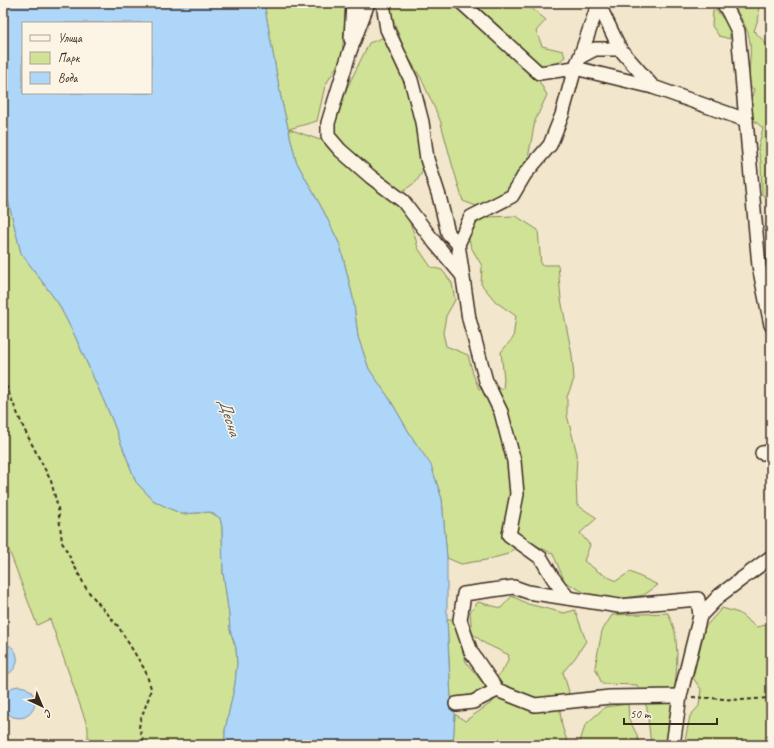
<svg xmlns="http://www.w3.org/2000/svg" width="774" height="748" font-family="Caveat,sans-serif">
  <rect width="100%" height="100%" fill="#f2e6cc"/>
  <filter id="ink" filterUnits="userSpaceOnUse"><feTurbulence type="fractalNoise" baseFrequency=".025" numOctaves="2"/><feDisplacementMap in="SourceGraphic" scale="8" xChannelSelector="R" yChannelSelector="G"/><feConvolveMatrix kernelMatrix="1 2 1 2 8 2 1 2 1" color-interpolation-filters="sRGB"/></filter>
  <g filter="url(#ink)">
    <g fill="#cfe296" stroke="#85865a">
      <polygon points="264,3 346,3 342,57 325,86 317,121 289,129 320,140 337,119 347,88 369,43 390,35 425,101 427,137 431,158 416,182 403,191 408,218 414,233 418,248 431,267 442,270 452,283 455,300 446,316 443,333 446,346 468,355 473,374 479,389 503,389 504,379 501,352 513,338 516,316 496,302 481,284 482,266 471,247 467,232 485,217 516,216 538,230 541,265 558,265 561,299 572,355 574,379 567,397 567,415 577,454 576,478 577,505 597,518 580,533 590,545 584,561 599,572 616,581 630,572 658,585 644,595 618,599 593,597 565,582 553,554 524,539 508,554 486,560 461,564 447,558 442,499 431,466 413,439 389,398 369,369 358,337 353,298 340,245 324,212 296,161 281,98"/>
      <polygon points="391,3 531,3 529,6 546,20 536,31 542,46 563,51 565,57 538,79 547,95 535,121 528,158 509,192 479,207 463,201 452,164 440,120 421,78 405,52 391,13"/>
      <path d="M 731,3 L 758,3 L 759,16 L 754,31 L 771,49 L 771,147 L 770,151 L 771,155 L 771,198 L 762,195 L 761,162 L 758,148 L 763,128 L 751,118 L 751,102 L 754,89 L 747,86 C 749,71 753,47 748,33 C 744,22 738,12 731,3 Z"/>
      <polygon points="713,10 717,11 730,27 730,39 719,36 712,26"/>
      <polygon points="3,185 6,192 21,253 58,303 75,336 111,417 136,482 153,500 166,507 182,514 210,512 220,518 222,527 223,572 229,615 230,630 236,648 237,663 235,684 225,730 225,745 88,745 88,728 50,619 37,625 3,534"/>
      <path d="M 512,596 L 528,604 L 564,613 L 575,610 L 586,641 L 575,658 L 563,672 L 569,692 L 560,711 L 562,726 L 568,744 L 580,742 L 585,725 L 605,707 L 628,704 L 629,719 L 637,735 L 639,745 L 453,745 L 455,714 L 465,721 L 494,701 L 472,695 L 451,699 L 447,619 L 455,619 L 466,662 L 486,687 C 496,678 507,669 509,655 L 484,643 L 472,633 L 470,612 L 478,602 L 501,608 Z"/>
      <polygon points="722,608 739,613 756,627 771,624 771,745 684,745 690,716 699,706 701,689 693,678 705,627"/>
      <path d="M 668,613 C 671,621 676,631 676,640 C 680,675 670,710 667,745 L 651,745 L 647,708 L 637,685 L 602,684 L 595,667 L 602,631 L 612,615 Z"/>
    </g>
    <g fill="#add6f8" stroke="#7f91a1" fill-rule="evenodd">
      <path d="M 3,3 L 264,3 L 281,98 L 296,161 L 324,212 L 340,245 L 353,298 L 358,337 L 369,369 L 389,398 L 413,439 L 431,465 L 442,499 L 447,558 L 447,619 L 449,663 L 451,699 L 455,714 L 453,745 L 225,745 L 225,730 L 235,684 L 237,663 L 236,648 L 230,630 L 229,615 L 223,572 L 222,527 L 220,518 L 210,512 L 182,514 L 166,507 L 153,500 L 136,482 L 111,417 L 75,336 L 58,303 L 21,253 L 6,192 L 3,185 ZM 23,23 L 151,23 L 151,93 L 23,93 Z"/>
      <path d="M 3,643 C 22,647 22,671 3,676 Z"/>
      <circle cx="19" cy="702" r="16"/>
    </g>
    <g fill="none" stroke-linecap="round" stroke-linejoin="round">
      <g stroke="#3b2a1e" stroke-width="16">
        <g id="minor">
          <polyline points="368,3 350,51 328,123 328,136 340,150 371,177 403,201 435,243 462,275"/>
          <polyline points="383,3 387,29 411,80 422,122 427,159 439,196 448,233 458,244"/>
          <polyline points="462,3 539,73 575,68 653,87 746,120"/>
          <polyline points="598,3 620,49 653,87"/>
          <polyline points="723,3 728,11 738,31 759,266 771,325"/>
          <polyline points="351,39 353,3"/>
          <polyline points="580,57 598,5"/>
          <polyline points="762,453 771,452"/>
          <polyline points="568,598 553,578 541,558 509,535 517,494 514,461 501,412 486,381 469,319 458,244 471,217 512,196 525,174 550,145 562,115 575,68 580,57 595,49 620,49"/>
          <polyline points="680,696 610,697 535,705 497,690 471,652 460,620 464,594 514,587 528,592 619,606 698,599 700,616"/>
          <polyline points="456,704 473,702 497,690"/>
          <polyline points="673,745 680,696 700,616 720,595 771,557"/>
        </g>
      </g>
      <g stroke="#3b2a1e" stroke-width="2" stroke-dasharray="4 3" stroke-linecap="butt">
        <polyline points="3,379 24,429 51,481 58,508 62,542 87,590 118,626 145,670 151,688 149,697 140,721 139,728 145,745"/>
        <polyline points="692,697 740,700 771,698"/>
      </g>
      <use href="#minor" stroke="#fcf5e5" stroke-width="13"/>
    </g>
  </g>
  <g text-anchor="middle" stroke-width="3" stroke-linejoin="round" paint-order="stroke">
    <g font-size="17" font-style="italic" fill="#585554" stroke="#fcf5e5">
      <text transform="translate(230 417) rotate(72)" y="6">Десна</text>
    </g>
  </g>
  <rect width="774" height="748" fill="none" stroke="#fcf5e5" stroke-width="16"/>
  <rect x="8" y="8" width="758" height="732" fill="none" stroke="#3b2a1e" stroke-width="1.5" filter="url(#ink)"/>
  <rect x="22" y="22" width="130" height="72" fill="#fcf5e5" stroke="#afa495"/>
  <rect x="30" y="35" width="20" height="6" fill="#fcf5e5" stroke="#afa495"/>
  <text x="58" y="42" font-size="12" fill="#3b2a1e">Улица</text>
  <rect x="30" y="52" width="20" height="12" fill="#cfe296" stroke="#afa495"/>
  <text x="58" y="62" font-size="12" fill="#3b2a1e">Парк</text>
  <rect x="30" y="72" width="20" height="12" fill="#add6f8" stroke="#afa495"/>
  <text x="58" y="82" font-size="12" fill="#3b2a1e">Вода</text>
  <g transform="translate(42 706) rotate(136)" stroke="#fcf5e5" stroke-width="3" paint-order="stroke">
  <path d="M0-3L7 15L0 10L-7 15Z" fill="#3b2a1e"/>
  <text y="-6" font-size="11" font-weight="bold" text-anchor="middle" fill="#3b2a1e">С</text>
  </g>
  <path d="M624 718v6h93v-6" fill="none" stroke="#3b2a1e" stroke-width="2"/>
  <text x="630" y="718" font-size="12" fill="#3b2a1e" stroke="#fcf5e5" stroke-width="3" paint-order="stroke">50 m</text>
</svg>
